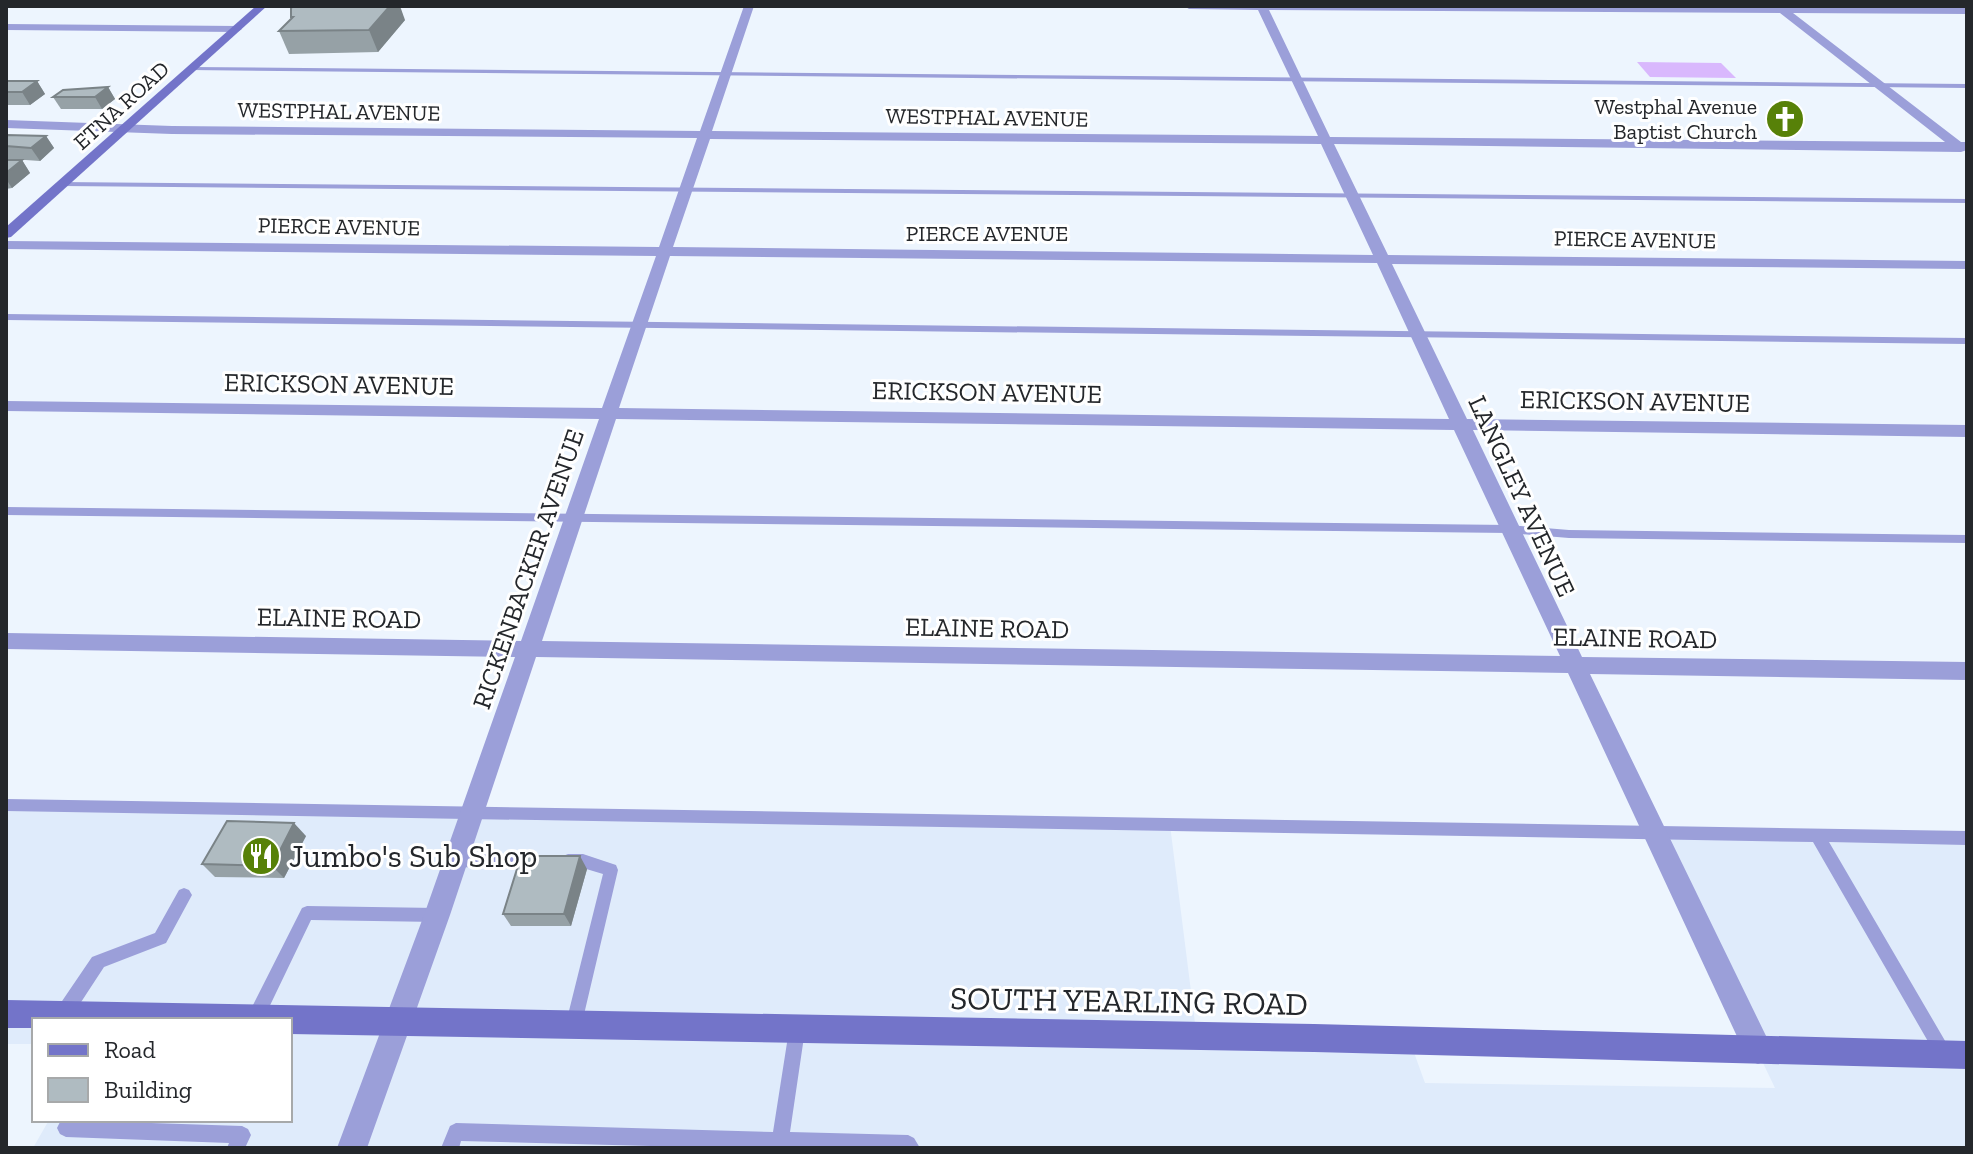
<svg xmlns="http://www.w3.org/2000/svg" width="1973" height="1154" font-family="'Zilla Slab',serif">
  <rect width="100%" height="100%" fill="#edf5fe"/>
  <polygon fill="#dfebfb" points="6,804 1170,825 1197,1039 1412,1047 1425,1083 1775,1088 1653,834 1967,838 1967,1148 33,1148 49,1120 290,1120 290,1020 34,1020 34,1044 6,1044"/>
  <polygon fill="#d9b8fd" points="1637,62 1721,63 1736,78 1650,77"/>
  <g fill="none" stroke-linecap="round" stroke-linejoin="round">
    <g fill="#9b9fd9" fill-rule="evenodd">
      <polygon points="192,67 1967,84 1967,88 190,70 189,69"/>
      <polygon points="59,182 1967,199 1967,203 62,186 58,184"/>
      <polygon points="6,314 1967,338 1967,344 6,320"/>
      <polygon points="6,507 1509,525 1569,530 1967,535 1967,543 1569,538 1509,533 6,515"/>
      <polygon points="6,799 1967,831 1967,845 1829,842 1951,1051 1949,1057 1943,1059 1937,1057 1813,842 6,811"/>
      <polygon points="456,853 534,855 539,857 541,862 539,867 534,869 456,867 451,865 449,860 451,855"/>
      <polygon points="568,854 583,854 616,865 618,870 582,1023 580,1029 574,1031 568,1029 566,1023 603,874 583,868 563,866 561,861 563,856"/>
      <polygon points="184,888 189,890 192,895 166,943 104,967 70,1019 58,1019 56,1013 58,1007 92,957 155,933 179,890"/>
      <polygon points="307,906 437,908 442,910 445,915 442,920 437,922 311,920 263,1020 249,1020 248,1017 250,1011 302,908"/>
      <polygon points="797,1022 803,1024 805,1030 790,1132 908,1135 914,1138 920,1148 726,1148 461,1141 459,1148 441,1148 450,1126 456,1123 773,1132 789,1030 791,1024"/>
      <polygon points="61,1120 242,1126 248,1129 251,1135 245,1148 227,1148 229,1143 66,1137 60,1134 57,1128"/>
    </g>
    <g fill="#9b9fd9" fill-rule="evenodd">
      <path d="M 744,6 L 754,6 L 712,131 L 1318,136 L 1258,10 L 1189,9 L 1184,6 L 1967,8 L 1967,14 L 1793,13 L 1961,142 L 1967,142 L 1967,150 L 1961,152 L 1334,144 L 1388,255 L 1967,261 L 1967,269 L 1392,264 L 1467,419 L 1967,425 L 1967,437 L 1473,430 L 1582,657 L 1967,662 L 1967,680 L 1590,674 L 1768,1040 L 1772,1050 L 1768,1060 L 1758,1064 L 1748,1060 L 1568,673 L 536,657 L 450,915 L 367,1148 L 337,1148 L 424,915 L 515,657 L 6,649 L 6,633 L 521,641 L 599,419 L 6,411 L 6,401 L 602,408 L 656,256 L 6,249 L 6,241 L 659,247 L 697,138 L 172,134 L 6,128 L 6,120 L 172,126 L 700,131 ZM 1269,10 L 1780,13 L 1945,142 L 1330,137 ZM 710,139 L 1321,144 L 1373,255 L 673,247 ZM 670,256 L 1377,263 L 1449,419 L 619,408 ZM 616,419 L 1454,430 L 1560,656 L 542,641 Z"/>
      <polygon points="6,24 237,26 242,29 237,32 6,30"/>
    </g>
    <g fill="#7374c9" fill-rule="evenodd">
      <polygon points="256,6 267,6 11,237 6,238 6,227"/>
      <polygon points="6,1000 1314,1024 1967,1041 1967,1069 1314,1052 290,1034 290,1020 34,1020 34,1028 6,1028"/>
    </g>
  </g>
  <g fill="#96a1a6">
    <polygon points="291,19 405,20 378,52 289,54 279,31"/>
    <polygon points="6,80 7,81 37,81 45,94 30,105 6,105"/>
    <polygon points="108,87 115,99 102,109 61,109 53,97"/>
    <polygon points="6,135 46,136 54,148 40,161 11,159 10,160 22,160 30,173 12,188 6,189"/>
    <polygon points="306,836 284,878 215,877 202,864"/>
    <polygon points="587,869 571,926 511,926 503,914"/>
  </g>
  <g fill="#7a8387">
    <polygon points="390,6 400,6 405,20 378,52 369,30"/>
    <polygon points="37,81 45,94 30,105 22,92"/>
    <polygon points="108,87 115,99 102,109 95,97"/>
    <polygon points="46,136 54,148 40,161 31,148"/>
    <polygon points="22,160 30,173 12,188 6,179 6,173"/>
    <polygon points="294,823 306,836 284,878 272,866"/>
    <polygon points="580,856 587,869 571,926 564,914"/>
  </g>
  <g fill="#afbbc1" stroke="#7a8387" stroke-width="2">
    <polygon points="294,6 390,6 369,30 279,31 293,17 291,17 291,8"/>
    <polygon points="6,81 37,81 22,92 6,92"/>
    <polygon points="108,87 95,97 53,97 63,90"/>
    <polygon points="6,135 46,136 31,148 6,146"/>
    <polygon points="6,160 22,160 6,173"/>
    <polygon points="227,821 294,823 272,866 202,864"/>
    <polygon points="521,856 580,856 564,914 503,914"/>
  </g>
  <defs>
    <g id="church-disc" transform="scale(2)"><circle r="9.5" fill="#578108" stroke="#fff"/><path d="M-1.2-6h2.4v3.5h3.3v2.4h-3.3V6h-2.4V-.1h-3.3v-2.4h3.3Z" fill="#fff"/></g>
    <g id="restaurant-disc" transform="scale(2)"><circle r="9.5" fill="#578108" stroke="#fff"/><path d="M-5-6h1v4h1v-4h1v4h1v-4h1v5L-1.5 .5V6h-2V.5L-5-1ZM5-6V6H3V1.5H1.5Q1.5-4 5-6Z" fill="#fff"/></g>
  </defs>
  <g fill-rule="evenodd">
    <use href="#church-disc" x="1785" y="119"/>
    <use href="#restaurant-disc" x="261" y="856"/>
  </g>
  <g text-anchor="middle" stroke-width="6" stroke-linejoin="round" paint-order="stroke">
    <g font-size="22" fill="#24272b" stroke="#fff">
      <text transform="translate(121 105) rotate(-42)" y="8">ETNA ROAD</text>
      <text transform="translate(339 111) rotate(1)" y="8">WESTPHAL AVENUE</text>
      <text transform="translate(987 117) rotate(1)" y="8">WESTPHAL AVENUE</text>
      <text transform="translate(339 226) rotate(1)" y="8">PIERCE AVENUE</text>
      <text x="987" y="241">PIERCE AVENUE</text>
      <text transform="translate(1635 239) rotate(1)" y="8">PIERCE AVENUE</text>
    </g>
    <g font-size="22" fill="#24272b" stroke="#fff" text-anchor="end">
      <text x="1757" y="114">Westphal Avenue<tspan x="1757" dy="25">Baptist Church</tspan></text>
    </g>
    <g font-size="26" fill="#24272b" stroke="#fff">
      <text transform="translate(339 384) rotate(1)" y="9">ERICKSON AVENUE</text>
      <text transform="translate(987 392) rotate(1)" y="9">ERICKSON AVENUE</text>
      <text transform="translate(1635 401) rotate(1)" y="9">ERICKSON AVENUE</text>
      <text transform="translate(1522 496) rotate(65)" y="9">LANGLEY AVENUE</text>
      <text transform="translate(528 569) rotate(-71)" y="9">RICKENBACKER AVENUE</text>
      <text transform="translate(339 618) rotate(1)" y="9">ELAINE ROAD</text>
      <text transform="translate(987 628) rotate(1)" y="9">ELAINE ROAD</text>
      <text transform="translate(1635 638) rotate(1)" y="9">ELAINE ROAD</text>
    </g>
    <g font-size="32" fill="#24272b" stroke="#fff" text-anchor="start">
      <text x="289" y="867">Jumbo's Sub Shop</text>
    </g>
    <g font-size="32" fill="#24272b" stroke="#fff">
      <text transform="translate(1129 1001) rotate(1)" y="11">SOUTH YEARLING ROAD</text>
    </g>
  </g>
  <rect width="1973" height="1154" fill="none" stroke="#24272b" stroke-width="16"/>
  <rect x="32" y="1018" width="260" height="104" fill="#ffffff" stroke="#a7a9aa" stroke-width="2"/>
  <rect x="48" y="1044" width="40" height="12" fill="#7374c9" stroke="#a7a9aa" stroke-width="2"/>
  <text x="104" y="1058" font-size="24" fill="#24272b">Road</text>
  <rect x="48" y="1078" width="40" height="24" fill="#afbbc1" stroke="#a7a9aa" stroke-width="2"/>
  <text x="104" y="1098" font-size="24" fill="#24272b">Building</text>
</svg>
